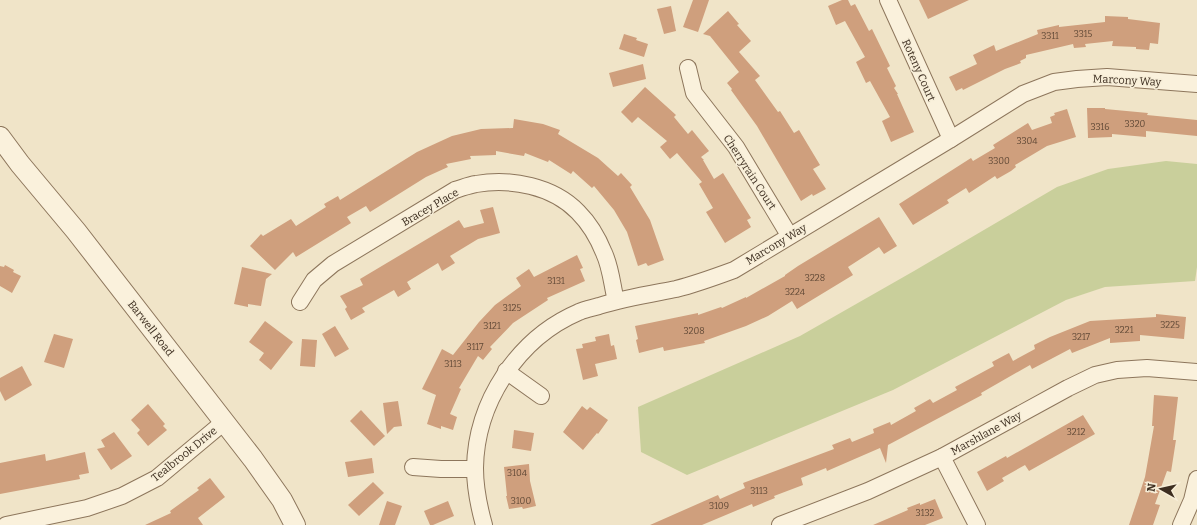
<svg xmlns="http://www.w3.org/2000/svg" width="1197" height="525" font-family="Bitter,serif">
  <rect width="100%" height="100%" fill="#f0e4c8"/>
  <polygon fill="#c9cf9b" points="1166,161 1197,164 1197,267 1195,281 1105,287 1066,300 893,390 687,475 641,452 638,407 800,336 914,271 1057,187 1108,169"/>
  <g fill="#cf9f7d">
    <polygon points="693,0 709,0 698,32 683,27"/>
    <polygon points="842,0 848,0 851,6 855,4 869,31 872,29 890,66 887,68 896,86 894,88 898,94 897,94 914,132 891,142 882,121 890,117 870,81 866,83 856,62 865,57 845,21 836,25 828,6"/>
    <polygon points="919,0 969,0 928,19"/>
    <polygon points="671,6 676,31 664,34 657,9"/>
    <polygon points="728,11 739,24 737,25 751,41 739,52 760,76 755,80 778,112 780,111 794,133 799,130 820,165 813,169 826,189 813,196 812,194 801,201 757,126 731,90 732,89 727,83 739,72 710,36 703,34"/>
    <polygon points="1105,16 1128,17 1128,19 1160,23 1158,44 1150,43 1149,50 1136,49 1136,47 1112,46 1113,41 1085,44 1086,47 1074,48 1073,44 1026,55 1026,58 1020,61 1021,63 1005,69 963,90 962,88 956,91 949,77 977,64 973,55 994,45 996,51 1038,34 1037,30 1059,25 1059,27 1105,22"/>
    <polygon points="624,34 637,38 636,40 648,44 644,57 619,49"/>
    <polygon points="643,64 646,79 613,87 609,73"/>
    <polygon points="645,87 676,115 674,117 688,134 692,130 709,151 701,157 704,160 703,160 714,179 723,173 751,218 747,220 751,227 725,243 706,212 713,208 699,184 702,182 677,153 670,159 660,147 667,141 638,117 632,123 621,112"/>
    <polygon points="1087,108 1105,108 1105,109 1148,113 1147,115 1197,120 1197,136 1146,131 1146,137 1112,134 1112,137 1088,138"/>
    <polygon points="1067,109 1076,137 1047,146 1015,165 1016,167 1011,171 997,179 995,176 969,193 966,188 947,200 949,203 913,225 899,204 971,158 973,161 995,148 993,145 1028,123 1032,130 1052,123 1050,117 1055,115 1054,113"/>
    <polygon points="514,119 543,124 560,130 558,134 598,158 618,176 621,173 632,185 630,187 650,220 664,260 648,266 646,263 638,266 627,232 614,210 594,186 592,188 573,171 571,174 549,160 548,162 525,153 524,156 496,151 496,155 470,156 471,159 446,164 448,167 426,177 370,212 366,206 347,217 351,223 296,257 293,252 275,270 250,246 261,234 263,236 291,219 296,226 326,207 324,204 338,196 340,200 417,152 452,136 481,129 513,128"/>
    <polygon points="493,207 500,233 478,239 450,256 455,263 442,271 438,263 407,282 411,289 398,297 394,290 362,308 365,312 351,320 345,309 347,307 340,296 363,285 360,279 459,220 464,228 484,223 480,210"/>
    <polygon points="879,217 897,246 884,254 879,247 848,267 853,275 797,309 792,301 768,316 746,326 704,341 705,343 664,351 663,347 639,353 636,340 638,339 635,326 698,313 698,315 721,307 722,308 746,297 746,298 785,276 785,275 798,266"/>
    <polygon points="577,255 583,268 580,269 585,281 547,298 548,300 513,323 490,347 492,349 483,360 478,356 459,388 461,389 450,414 457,417 453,430 441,426 441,429 427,424 436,395 422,389 442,349 453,355 479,322 495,305 521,286 516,278 529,269 534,277"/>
    <polygon points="5,265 14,270 13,272 21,276 12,293 0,286 0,266 4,267"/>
    <polygon points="242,267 272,274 266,279 261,306 248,304 248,307 234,304"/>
    <polygon points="1156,314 1186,317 1184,339 1140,335 1140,341 1110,343 1110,338 1072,353 1070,349 1032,369 1030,365 981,393 982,395 888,445 886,463 880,448 827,471 826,468 801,478 803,485 774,496 775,498 753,507 752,504 702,525 650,525 718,495 720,499 745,488 743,483 834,449 832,445 850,438 852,442 874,433 873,429 890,422 891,425 916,411 914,408 930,399 933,403 957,390 955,387 994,366 992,362 1009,353 1013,361 1035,349 1034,345 1050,337 1090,321 1156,317"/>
    <polygon points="265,321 293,342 271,370 259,360 264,353 249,342"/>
    <polygon points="335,326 349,349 335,357 322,334"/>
    <polygon points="54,334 73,339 64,368 44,362"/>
    <polygon points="609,334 611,346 614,345 617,359 595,364 598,376 583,380 576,349 583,348 582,344 596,341 595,337"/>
    <polygon points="302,339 317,340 315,367 300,366"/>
    <polygon points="22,366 32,385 5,401 0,391 0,378"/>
    <polygon points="1154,395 1178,397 1173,440 1176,440 1171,472 1167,471 1155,504 1160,505 1153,525 1129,525 1145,477 1154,426 1152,426"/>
    <polygon points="398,401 402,426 394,427 387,434 383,403"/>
    <polygon points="148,404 165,424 163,426 167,430 148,446 137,433 140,430 131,420"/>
    <polygon points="582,406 587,410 590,407 608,420 598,434 597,433 583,450 563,432"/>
    <polygon points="361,410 385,436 374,446 350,421"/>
    <polygon points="1083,415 1095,434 1029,471 1025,465 1002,478 1004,481 987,491 977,472 1006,456 1007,458"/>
    <polygon points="514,430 534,433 531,451 512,448"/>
    <polygon points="114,432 132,456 111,470 97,449 105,447 101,440"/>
    <polygon points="85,452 89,473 79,475 80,479 0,494 0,463 45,454 46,461"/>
    <polygon points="372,458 374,473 348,477 345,462"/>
    <polygon points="529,464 530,481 536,506 523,509 522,507 509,509 506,496 507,496 504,467"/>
    <polygon points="210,478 225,497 198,518 203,525 145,525 171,513 170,511 199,490 197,488"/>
    <polygon points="373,482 384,493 359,516 348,505"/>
    <polygon points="935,499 943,518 925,525 873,525 908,510 907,508 920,503 920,505"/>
    <polygon points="387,501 402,506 395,525 379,525"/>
    <polygon points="448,501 454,516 433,525 430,525 424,511"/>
  </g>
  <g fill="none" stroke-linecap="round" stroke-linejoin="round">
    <g stroke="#8d765c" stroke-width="18">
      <g id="minor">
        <polyline points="888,0 951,139"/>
        <polyline points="688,68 694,93 736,147 789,235"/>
        <path d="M 300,302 L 314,280 L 333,264 L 455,190 C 462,188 469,185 476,184 C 511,178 553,186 578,212 C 590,224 598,238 604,253 C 611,268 612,285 616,301"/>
        <polyline points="506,371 541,396"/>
        <polyline points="942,457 977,525"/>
        <polyline points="413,467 441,469 475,469"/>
        <polyline points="6,525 87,508 122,496 157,478 224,422"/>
        <path d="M 484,525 C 479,507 475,487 475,468 C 476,402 518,338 579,312 C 585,309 592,308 599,306 C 624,298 650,294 676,289 C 696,284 715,277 734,270 L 951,139 L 1023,94 L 1054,82 L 1077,79 L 1107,77 L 1197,84"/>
        <polyline points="780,525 868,491 942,457 1068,388 1095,375 1117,370 1147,368 1197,372"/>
        <polyline points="1181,525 1192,500 1197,479"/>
      </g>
    </g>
    <g stroke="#8d765c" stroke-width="22">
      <polyline id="tertiary" points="0,137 20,164 76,231 253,459 282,500 295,525"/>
    </g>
    <use href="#minor" stroke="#faf1dc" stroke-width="16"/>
    <use href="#tertiary" stroke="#faf1dc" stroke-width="20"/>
  </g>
  <g text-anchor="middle" stroke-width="3" stroke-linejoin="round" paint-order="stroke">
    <g font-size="9" fill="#624a37">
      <text x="1083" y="37">3315</text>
      <text x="1050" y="39">3311</text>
      <text x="1135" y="127">3320</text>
      <text x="1100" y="130">3316</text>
      <text x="1027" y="144">3304</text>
      <text x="999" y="164">3300</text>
      <text x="815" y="281">3228</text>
      <text x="556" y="284">3131</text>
      <text x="795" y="295">3224</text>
      <text x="512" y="311">3125</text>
      <text x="1170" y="328">3225</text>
      <text x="492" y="329">3121</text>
      <text x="1124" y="333">3221</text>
      <text x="694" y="334">3208</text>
      <text x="1081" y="340">3217</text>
      <text x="475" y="350">3117</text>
      <text x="453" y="367">3113</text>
      <text x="1076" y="435">3212</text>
      <text x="517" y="476">3104</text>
      <text x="759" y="494">3113</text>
      <text x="521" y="504">3100</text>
      <text x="719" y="509">3109</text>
      <text x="925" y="516">3132</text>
    </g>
    <g font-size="11" fill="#3d2e20" stroke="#f7eed8">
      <text transform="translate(919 70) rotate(66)" y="4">Roteny Court</text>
      <text transform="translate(1127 80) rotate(3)" y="4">Marcony Way</text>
      <text transform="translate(750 172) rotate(57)" y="4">Cherryrain Court</text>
      <text transform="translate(430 207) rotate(-30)" y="4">Bracey Place</text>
      <text transform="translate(776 244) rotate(-31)" y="4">Marcony Way</text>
      <text transform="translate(151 328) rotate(52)" y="4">Barwell Road</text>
      <text transform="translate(986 433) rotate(-29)" y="4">Marshlane Way</text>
      <text transform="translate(184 454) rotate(-39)" y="4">Tealbrook Drive</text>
    </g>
  </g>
  <g transform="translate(1161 489) rotate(278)" stroke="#f7eed8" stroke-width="3" paint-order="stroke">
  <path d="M0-3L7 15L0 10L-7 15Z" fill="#3d2e20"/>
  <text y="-6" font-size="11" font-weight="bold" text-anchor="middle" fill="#3d2e20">N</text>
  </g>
</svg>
